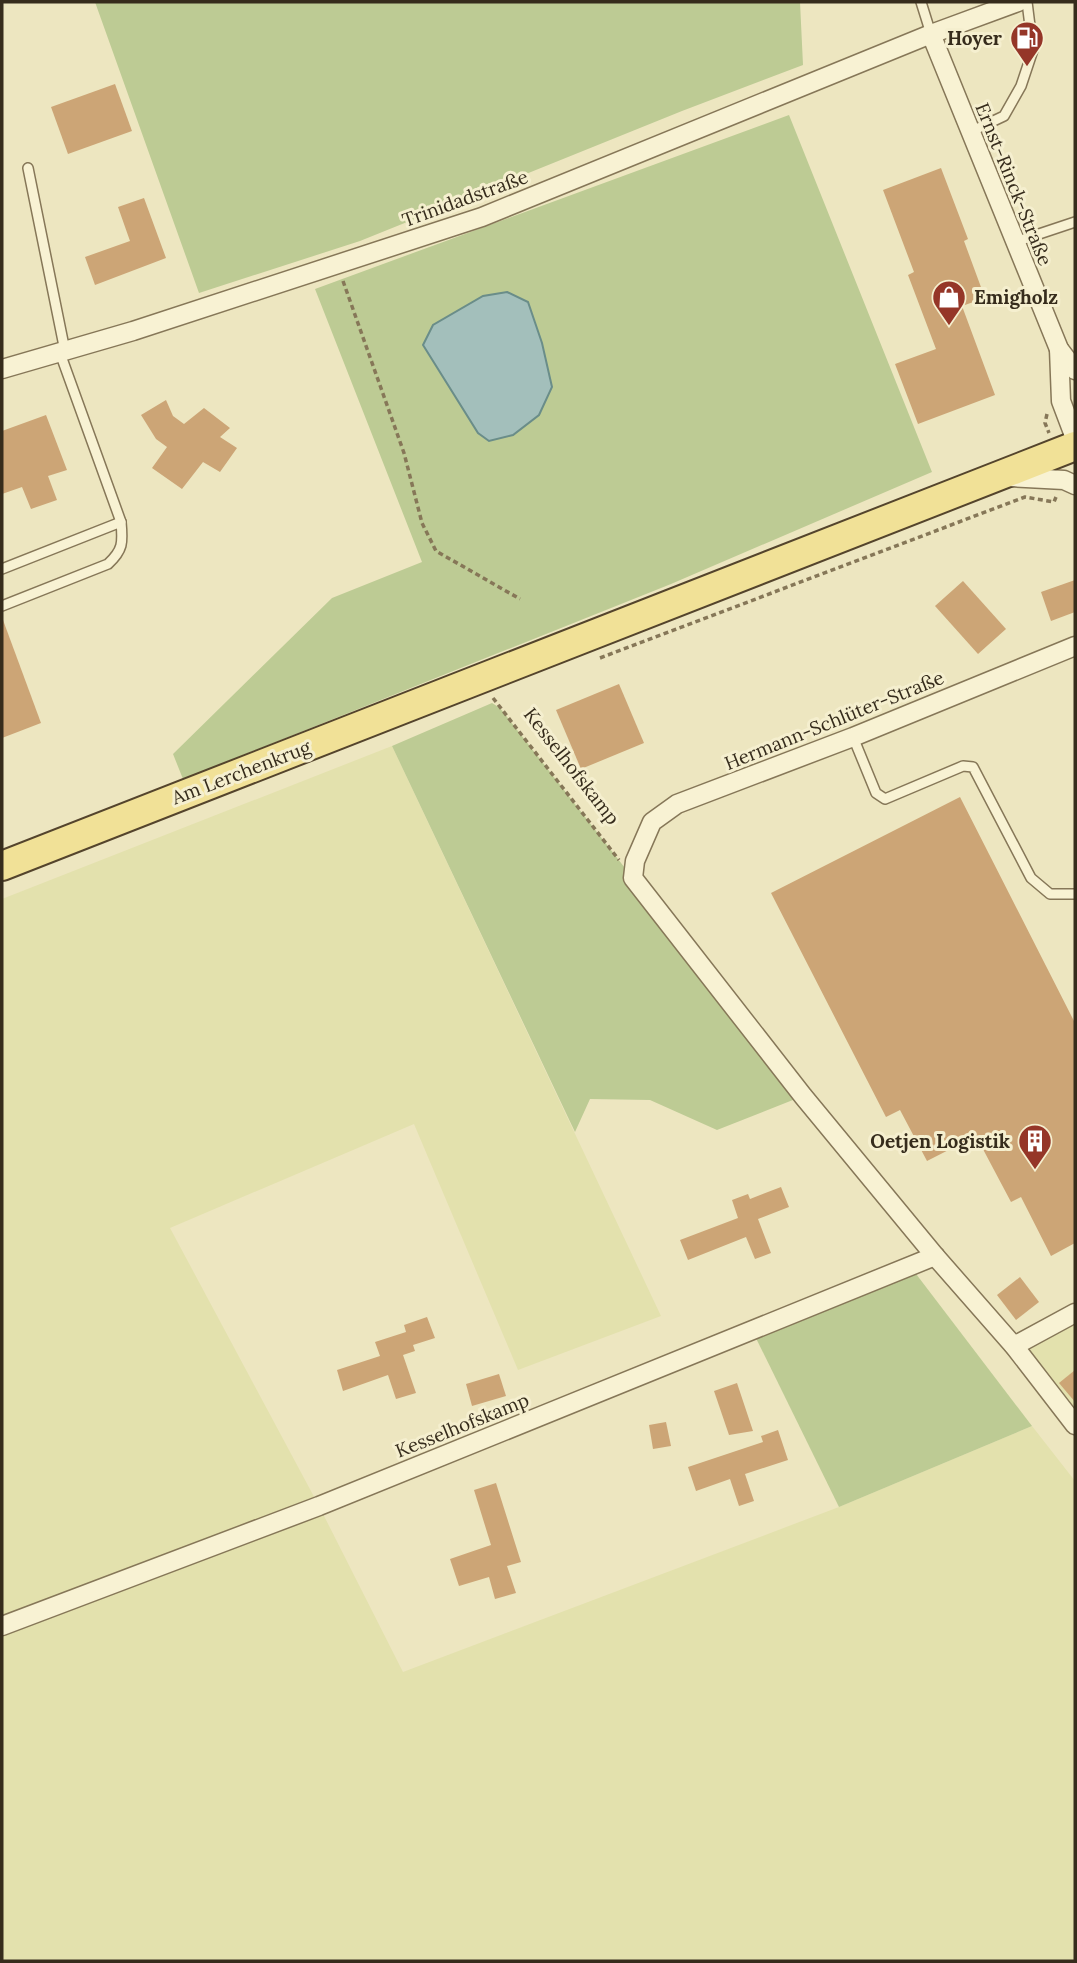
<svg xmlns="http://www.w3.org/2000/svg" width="1077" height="1963" font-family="Lora,serif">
  <rect width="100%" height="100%" fill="#ede6c0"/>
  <g fill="#e3e1ad">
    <polygon points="392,746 661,1316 518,1370 414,1124 170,1228 319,1506 403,1672 839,1507 1032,1426 1075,1481 1075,1961 2,1961 2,899"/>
    <polygon points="1075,1312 1075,1424 1014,1346"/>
  </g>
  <g fill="#bdcb94">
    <polygon points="95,2 800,2 803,65 682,111 360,241 199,293"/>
    <polygon points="789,115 932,472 671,584 183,779 173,754 332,598 422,562 315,289"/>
    <polygon points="492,703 500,708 803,1096 717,1130 650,1100 590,1099 575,1132 392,746"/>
    <polygon points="910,1266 1032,1426 839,1507 752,1330"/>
  </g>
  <polygon fill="#a3bfbb" stroke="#6a8d89" stroke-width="2" points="507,292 528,302 542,343 552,387 539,415 513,435 489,441 478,433 423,345 433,325 483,296"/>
  <g fill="#cca576">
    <polygon points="115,84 132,131 68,154 51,107"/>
    <polygon points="941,168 968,239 964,241 985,298 962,306 995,395 918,424 895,364 936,349 908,275 914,272 883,190"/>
    <polygon points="144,198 166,258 95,285 85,257 130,241 118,207"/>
    <polygon points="166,400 173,416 184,424 204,408 230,428 220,437 237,448 220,472 203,462 182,489 152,468 167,447 156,439 141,415"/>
    <polygon points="46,415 67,470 48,476 57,500 31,509 22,487 2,494 2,431"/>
    <polygon points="1075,580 1075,612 1051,621 1041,592"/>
    <polygon points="963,581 1006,629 978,654 935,606"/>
    <polygon points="2,620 3,620 41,723 2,738"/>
    <polygon points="619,684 644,743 581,769 556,710"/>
    <polygon points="960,797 1075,1023 1075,1243 1051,1256 1021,1197 1011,1202 976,1136 927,1161 900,1110 886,1117 771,893"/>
    <polygon points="781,1187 789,1207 758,1219 771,1253 755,1259 746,1237 688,1260 680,1240 738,1218 732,1200 748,1194 750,1199"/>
    <polygon points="1020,1277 1039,1302 1016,1320 997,1295"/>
    <polygon points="427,1317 435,1338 413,1345 415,1351 403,1355 416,1393 396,1399 388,1375 343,1391 337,1370 380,1356 375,1342 406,1332 404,1325"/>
    <polygon points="1075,1370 1075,1402 1059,1383"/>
    <polygon points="499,1374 506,1396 472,1406 466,1384"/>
    <polygon points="737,1383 753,1431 729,1435 714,1391"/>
    <polygon points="666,1422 671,1446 653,1449 649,1425"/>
    <polygon points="778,1430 788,1460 745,1474 754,1501 739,1506 730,1479 696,1491 688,1467 763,1442 761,1436"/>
    <polygon points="496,1483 521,1562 507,1566 516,1593 495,1599 489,1577 459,1586 450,1559 491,1545 474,1490"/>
  </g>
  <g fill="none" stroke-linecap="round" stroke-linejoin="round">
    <g stroke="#867758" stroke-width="12">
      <g id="lane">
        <polyline points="921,2 931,34"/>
        <polyline points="970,132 1004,116 1021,86 1033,50 1027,2"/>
        <polyline points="28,168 65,351"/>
        <polyline points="1015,242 1075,222"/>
        <polyline points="2,569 121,522"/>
        <path d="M 2,606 L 108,564 C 123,550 123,543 121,522 L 60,353"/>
        <polyline points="853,737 876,793 885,799 963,766 973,767 1031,878 1050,894 1075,894"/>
      </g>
    </g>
    <g stroke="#867758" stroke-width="21">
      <g id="street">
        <polyline points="931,34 1059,349 1075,370"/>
        <polyline points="1059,349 1061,401 1075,438"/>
        <polyline points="2,369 133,331 482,217 931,34 1018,2"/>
        <polyline points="1009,477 1064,480 1075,485"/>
        <polyline points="1075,646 853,737 677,804 652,822 635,861 633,878 803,1096 935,1256 1014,1346 1075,1425"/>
        <polyline points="1014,1346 1075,1313"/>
        <polyline points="2,1626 319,1506 935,1256"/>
      </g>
    </g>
    <g stroke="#54442c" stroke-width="32">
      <polyline id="primary" points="2,866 1075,446"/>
    </g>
    <g stroke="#867758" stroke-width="3.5" stroke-dasharray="5 3.5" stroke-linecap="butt">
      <polyline points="343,281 404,453 422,523 436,551 520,599"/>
      <polyline points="1047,414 1045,423 1049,433"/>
      <polyline points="600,658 1025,497 1054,502 1056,497"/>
      <polyline points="493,698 619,860"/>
    </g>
    <use href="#lane" stroke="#f8f2d3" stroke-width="9"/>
    <use href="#street" stroke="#f8f2d3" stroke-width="18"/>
    <use href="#primary" stroke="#f1e197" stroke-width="28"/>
  </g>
  <defs>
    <g id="fuel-pin" transform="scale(1.75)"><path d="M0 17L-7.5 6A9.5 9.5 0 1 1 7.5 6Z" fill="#953628" stroke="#f5efcf"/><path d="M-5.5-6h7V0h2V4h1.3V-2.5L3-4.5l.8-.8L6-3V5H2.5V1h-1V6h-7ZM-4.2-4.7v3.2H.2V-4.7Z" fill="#fff"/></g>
    <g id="shop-pin" transform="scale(1.75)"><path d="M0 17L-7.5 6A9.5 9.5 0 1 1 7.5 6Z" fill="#953628" stroke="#f5efcf"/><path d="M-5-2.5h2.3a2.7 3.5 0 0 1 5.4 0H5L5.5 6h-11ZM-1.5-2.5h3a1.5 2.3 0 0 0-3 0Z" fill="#fff"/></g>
    <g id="building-pin" transform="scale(1.75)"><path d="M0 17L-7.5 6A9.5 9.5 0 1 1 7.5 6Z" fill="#953628" stroke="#f5efcf"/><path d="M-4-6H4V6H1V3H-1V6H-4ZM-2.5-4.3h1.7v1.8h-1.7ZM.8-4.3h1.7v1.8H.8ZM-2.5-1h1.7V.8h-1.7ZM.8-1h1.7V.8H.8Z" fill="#fff"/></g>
  </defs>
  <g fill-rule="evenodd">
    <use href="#fuel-pin" x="1027" y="38"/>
    <use href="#shop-pin" x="949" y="297"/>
    <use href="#building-pin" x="1035" y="1141"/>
  </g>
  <g text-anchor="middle" stroke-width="6" stroke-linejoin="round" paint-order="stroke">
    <g font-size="19" font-weight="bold" fill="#362c1c" stroke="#f5efcf" text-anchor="end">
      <text x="1002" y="45">Hoyer</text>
      <text x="974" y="304" text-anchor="start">Emigholz</text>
      <text x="1010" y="1148">Oetjen Logistik</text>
    </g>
    <g font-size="19" fill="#362c1c" stroke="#f5efcf">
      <text transform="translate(1014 184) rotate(68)" y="7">Ernst-Rinck-Straße</text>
      <text transform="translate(465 198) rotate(-20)" y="7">Trinidadstraße</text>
      <text transform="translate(834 720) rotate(-22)" y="7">Hermann-Schlüter-Straße</text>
      <text transform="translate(572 766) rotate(52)" y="7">Kesselhofskamp</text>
      <text transform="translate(241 772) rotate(-21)" y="7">Am Lerchenkrug</text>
      <text transform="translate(462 1425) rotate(-22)" y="7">Kesselhofskamp</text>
    </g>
  </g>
  <rect width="1077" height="1963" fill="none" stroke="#362c1c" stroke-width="7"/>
</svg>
